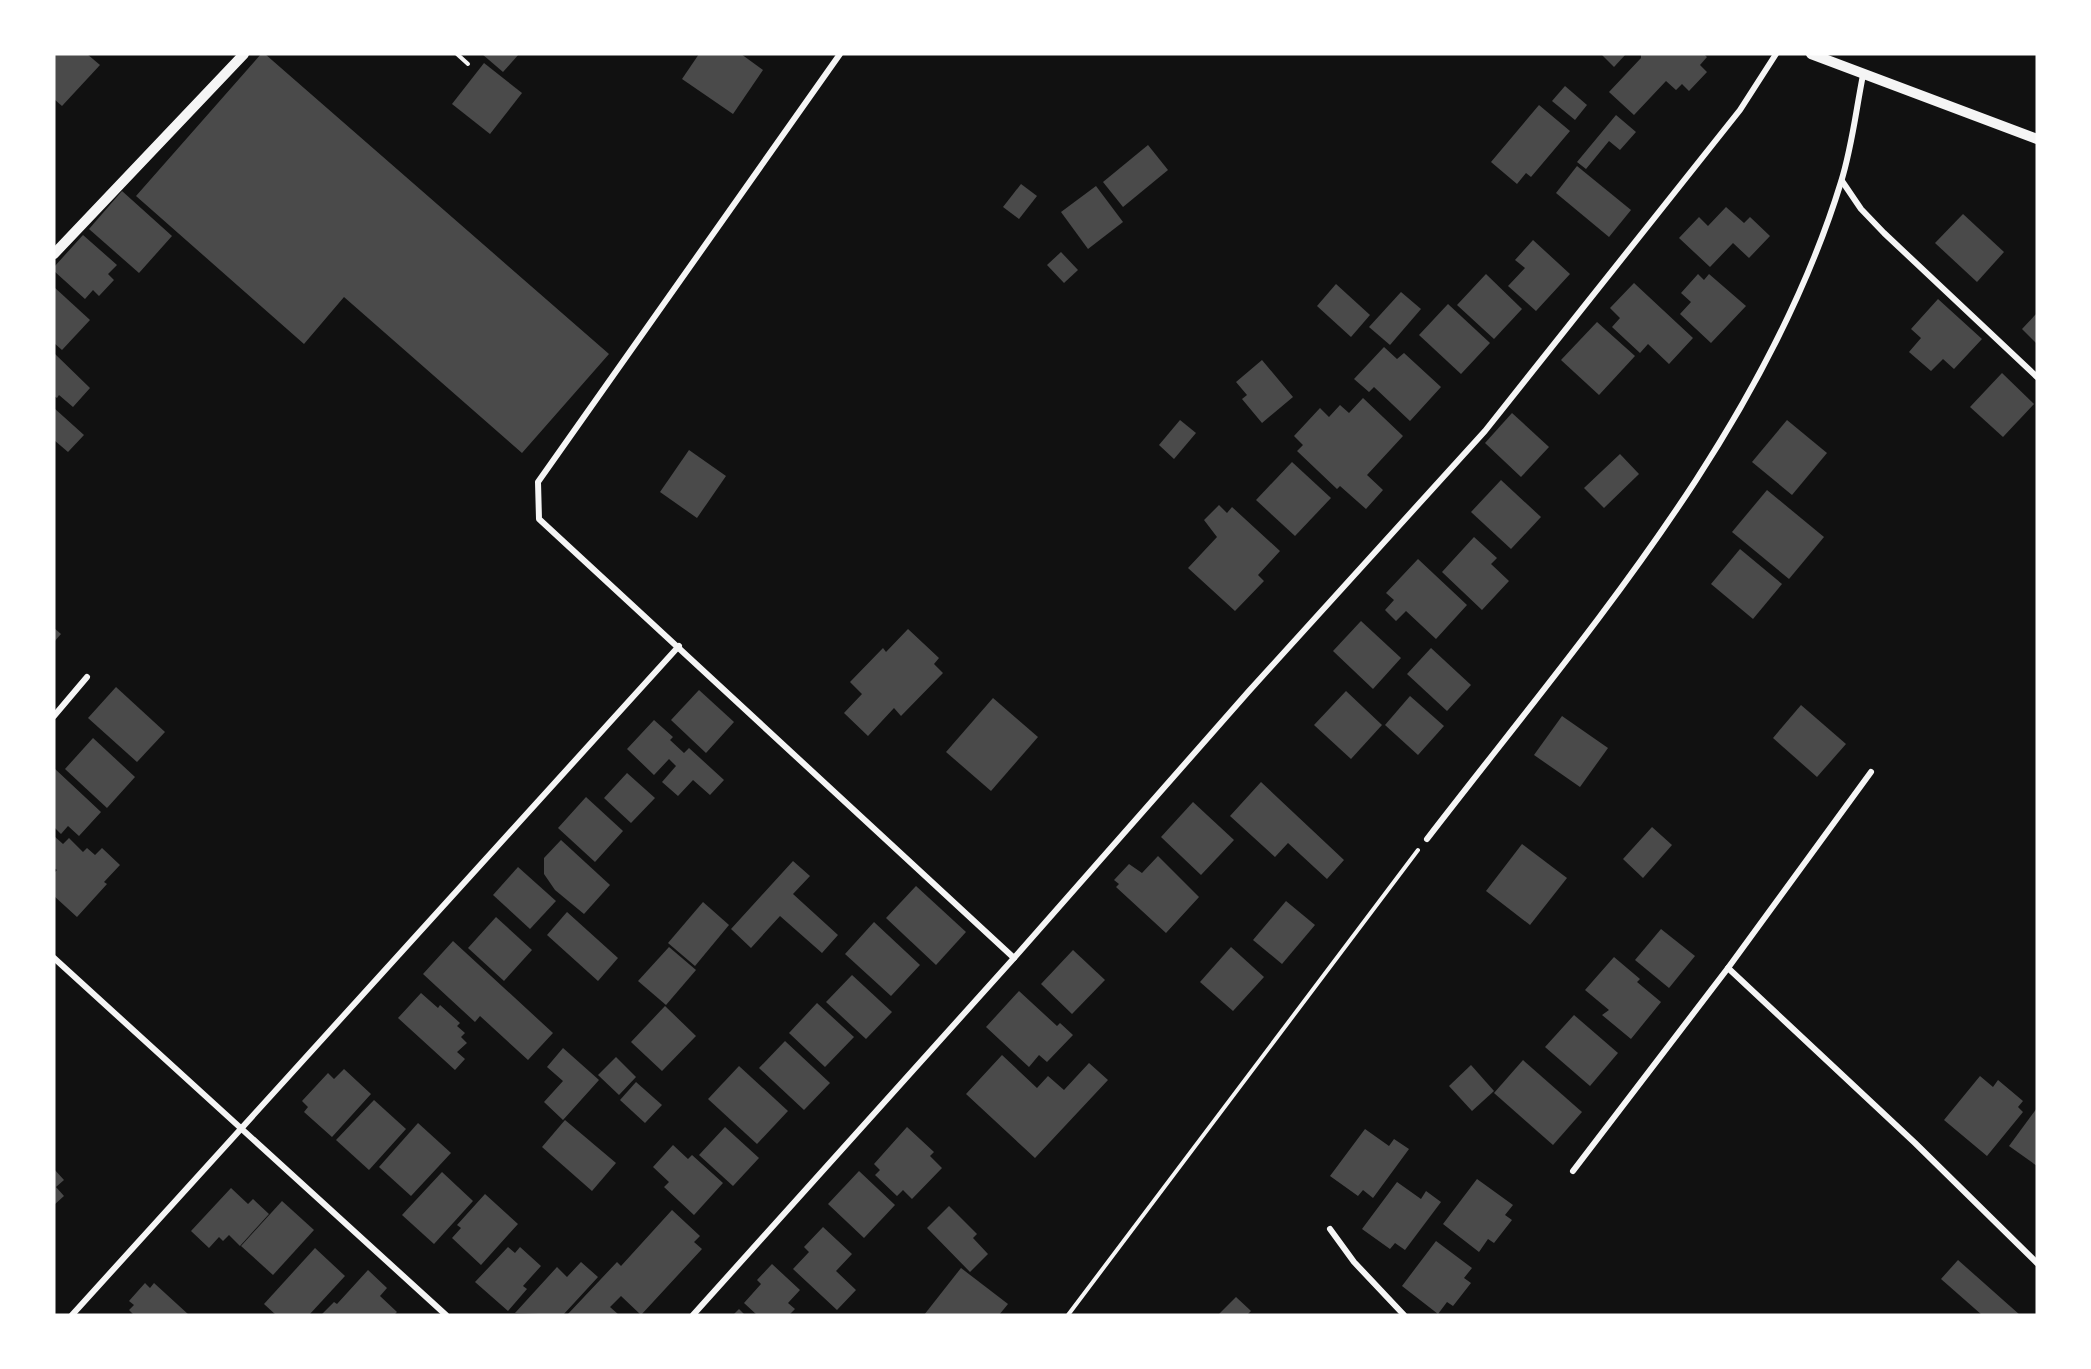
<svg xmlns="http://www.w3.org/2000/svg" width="2091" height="1369" font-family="'Golos Text',sans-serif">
  <rect width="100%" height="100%" fill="#111"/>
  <g fill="#4a4a4a">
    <polygon points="54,54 87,54 100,65 62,106 54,99"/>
    <polygon points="261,54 265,54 609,354 522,453 344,297 304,344 136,196"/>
    <polygon points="482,54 519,54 503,72"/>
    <polygon points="699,54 741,54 763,70 733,114 682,79"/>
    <polygon points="1601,54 1626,54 1614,67"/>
    <polygon points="1641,54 1704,54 1707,57 1700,65 1707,72 1689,91 1682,84 1676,90 1666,81 1634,115 1609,92 1641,58"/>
    <polygon points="484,63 522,93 490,134 452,104"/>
    <polygon points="1565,86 1587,105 1575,120 1552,101"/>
    <polygon points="1539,105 1570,131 1531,177 1526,173 1517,184 1491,162"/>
    <polygon points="1616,115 1636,132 1620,150 1609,141 1586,169 1577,162"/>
    <polygon points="1148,145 1168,170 1123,207 1103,182"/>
    <polygon points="1577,166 1631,210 1609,237 1556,193"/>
    <polygon points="1021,184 1037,196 1019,219 1003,207"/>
    <polygon points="1096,186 1123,222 1088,249 1061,212"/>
    <polygon points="122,191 172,236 139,273 89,229"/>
    <polygon points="1726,207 1744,223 1750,217 1770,236 1749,258 1733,243 1710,267 1679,238 1699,217 1708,226"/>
    <polygon points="1963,214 2004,252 1977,282 1935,243"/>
    <polygon points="83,235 117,265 108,274 114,280 99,296 93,290 85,299 54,271 54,267"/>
    <polygon points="1533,240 1570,274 1536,311 1508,286 1525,268 1515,260"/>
    <polygon points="1061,252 1078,270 1064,283 1047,265"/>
    <polygon points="1486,274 1522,309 1494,339 1457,305"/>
    <polygon points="1698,274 1704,280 1709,274 1746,306 1711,343 1680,314 1691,302 1681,293"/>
    <polygon points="1634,283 1693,338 1669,364 1648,344 1640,353 1612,327 1620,318 1610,308"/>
    <polygon points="1336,284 1370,315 1351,337 1317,306"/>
    <polygon points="54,287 90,320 62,350 54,343"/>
    <polygon points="1401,292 1421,309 1390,345 1369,327"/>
    <polygon points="1938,299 1982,339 1954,369 1943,359 1931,371 1909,352 1921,338 1911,329"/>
    <polygon points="1448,304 1490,343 1461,374 1419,335"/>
    <polygon points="2037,313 2037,344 2022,329"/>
    <polygon points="1597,322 1635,356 1599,395 1561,360"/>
    <polygon points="1384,347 1397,359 1404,353 1441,387 1410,421 1374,387 1369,392 1354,379"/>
    <polygon points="54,353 90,388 73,407 59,395 57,398 54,396"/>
    <polygon points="1262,360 1293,397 1262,423 1242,399 1247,395 1236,382"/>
    <polygon points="2002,373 2034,404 2003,437 1970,407"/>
    <polygon points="1363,398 1403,436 1367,475 1383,490 1366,509 1340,486 1337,489 1297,451 1303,445 1294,436 1320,408 1329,417 1340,405 1349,413"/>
    <polygon points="54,408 84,435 68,452 54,440"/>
    <polygon points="1512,413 1549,447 1521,477 1485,443"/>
    <polygon points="1180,420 1196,433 1174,459 1159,445"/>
    <polygon points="1787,420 1827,453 1792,495 1752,462"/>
    <polygon points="689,450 726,476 697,518 660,492"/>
    <polygon points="1620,454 1639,474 1604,508 1584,488"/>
    <polygon points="1292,462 1331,498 1295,536 1256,500"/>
    <polygon points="1501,480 1541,517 1511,549 1471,512"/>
    <polygon points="1767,490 1824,537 1789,579 1732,532"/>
    <polygon points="1219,505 1227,513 1232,507 1280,551 1258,575 1264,581 1235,611 1188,568 1217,537 1204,520"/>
    <polygon points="1474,537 1497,558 1491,564 1509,581 1482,610 1442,572"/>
    <polygon points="1740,549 1782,584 1753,619 1711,584"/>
    <polygon points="1418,559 1467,605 1436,639 1406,611 1396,621 1385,610 1394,600 1386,593"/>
    <polygon points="1361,621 1401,658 1373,689 1333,651"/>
    <polygon points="54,628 61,634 54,642"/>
    <polygon points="908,629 939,658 934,664 943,673 901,716 894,708 868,736 844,713 862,694 850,682 883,648 886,652"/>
    <polygon points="1431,648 1471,685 1447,711 1407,674"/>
    <polygon points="116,687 165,732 137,762 88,718"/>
    <polygon points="699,690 734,722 706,753 671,720"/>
    <polygon points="1346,691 1382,725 1351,759 1314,725"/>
    <polygon points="1410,696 1444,726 1418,755 1385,725"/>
    <polygon points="993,698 1038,737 991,791 946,752"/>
    <polygon points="1801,705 1846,744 1817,777 1773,738"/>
    <polygon points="1562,716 1608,748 1580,787 1534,755"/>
    <polygon points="654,720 673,737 670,740 684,753 689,748 724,780 710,795 693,780 678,796 662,782 676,766 669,759 654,775 627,749"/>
    <polygon points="93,738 135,777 107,808 65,769"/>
    <polygon points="54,768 101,812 79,836 68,826 61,834 54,827"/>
    <polygon points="627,773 655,798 631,823 604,798"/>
    <polygon points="1261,782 1344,860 1327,879 1288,843 1275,857 1230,816"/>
    <polygon points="586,797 623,831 595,862 558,828"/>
    <polygon points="1193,802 1234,840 1201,875 1161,837"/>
    <polygon points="1652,827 1672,845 1643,878 1623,859"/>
    <polygon points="54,836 63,844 69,838 83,852 87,848 95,855 102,848 120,865 104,882 107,884 77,917 54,896 54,873 57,870 54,868"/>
    <polygon points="561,840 610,885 584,914 555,890 544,874 544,858"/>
    <polygon points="1522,844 1567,878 1530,925 1486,891"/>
    <polygon points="1158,856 1199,897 1166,933 1116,887 1119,884 1114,880 1129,864 1142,873"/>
    <polygon points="793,861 810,876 793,894 838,935 822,953 780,916 751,948 731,929"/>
    <polygon points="518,867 556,901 530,929 493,895"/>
    <polygon points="916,886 966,932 936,965 886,918"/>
    <polygon points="1286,901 1315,925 1282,964 1253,940"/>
    <polygon points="703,902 729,925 695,966 668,943"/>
    <polygon points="567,912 618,958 598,981 547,935"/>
    <polygon points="496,917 532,950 504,981 468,948"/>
    <polygon points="874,922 920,965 891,996 845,954"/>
    <polygon points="1661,929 1695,956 1669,988 1635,960"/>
    <polygon points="453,941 553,1033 528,1060 480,1016 475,1022 423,974"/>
    <polygon points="669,947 696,970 666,1005 638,981"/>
    <polygon points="1231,947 1264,977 1233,1011 1200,982"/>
    <polygon points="1073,950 1105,980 1072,1014 1041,984"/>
    <polygon points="1614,957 1640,979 1637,982 1661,1002 1631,1039 1602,1015 1609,1010 1585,990"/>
    <polygon points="852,975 892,1012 866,1039 826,1002"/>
    <polygon points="1019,991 1057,1026 1060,1023 1073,1035 1047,1062 1039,1055 1029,1067 986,1027"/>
    <polygon points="421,993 438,1008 440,1005 460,1023 457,1026 465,1033 461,1037 467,1043 457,1052 465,1059 455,1070 398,1018"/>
    <polygon points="817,1003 854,1037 825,1067 789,1033"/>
    <polygon points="665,1006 696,1036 662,1071 631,1042"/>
    <polygon points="1574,1015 1618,1053 1590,1086 1545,1047"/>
    <polygon points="785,1041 830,1083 804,1110 759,1068"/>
    <polygon points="563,1048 599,1080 563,1120 544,1102 563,1081 547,1067"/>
    <polygon points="1002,1055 1037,1088 1048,1076 1064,1090 1089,1063 1108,1080 1035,1158 966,1094"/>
    <polygon points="616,1057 636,1077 619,1095 598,1075"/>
    <polygon points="1523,1060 1582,1112 1553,1145 1494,1093"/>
    <polygon points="1471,1065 1494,1091 1472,1111 1449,1086"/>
    <polygon points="739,1066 788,1111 757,1144 708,1099"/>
    <polygon points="344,1069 371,1094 332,1137 304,1112 308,1107 302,1101 328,1073 334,1079"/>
    <polygon points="1980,1076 1993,1087 1998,1080 2023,1101 2018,1107 2023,1112 1987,1156 1944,1120"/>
    <polygon points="636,1082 662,1105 645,1123 620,1100"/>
    <polygon points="374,1100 406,1129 369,1170 336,1140"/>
    <polygon points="2037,1108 2037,1166 2009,1146"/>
    <polygon points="565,1120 616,1163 592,1191 542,1147"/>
    <polygon points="418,1123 451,1153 411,1196 379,1167"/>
    <polygon points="725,1127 759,1158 733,1186 699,1155"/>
    <polygon points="907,1127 934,1152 930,1156 942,1168 912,1199 903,1190 897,1196 875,1175 880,1170 874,1164"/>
    <polygon points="1365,1129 1389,1146 1394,1139 1409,1149 1373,1198 1363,1190 1358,1196 1330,1176"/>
    <polygon points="673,1145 688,1159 692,1155 723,1183 694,1215 664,1187 669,1182 653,1167"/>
    <polygon points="54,1169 64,1180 56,1187 64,1196 54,1205"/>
    <polygon points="859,1171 895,1205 864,1238 828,1204"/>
    <polygon points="442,1172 473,1201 434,1244 402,1215"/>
    <polygon points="1477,1179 1513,1205 1505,1215 1512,1220 1494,1243 1488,1239 1479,1252 1443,1224"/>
    <polygon points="1397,1182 1421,1199 1426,1191 1441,1202 1405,1250 1395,1243 1390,1249 1362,1229"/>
    <polygon points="231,1188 248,1204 253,1199 269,1214 240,1246 229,1235 223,1241 219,1237 209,1248 191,1231"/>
    <polygon points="485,1194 518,1224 481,1265 452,1238 461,1228 457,1225"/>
    <polygon points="282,1201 314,1230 273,1275 241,1246"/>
    <polygon points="949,1206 977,1234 973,1238 988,1254 970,1272 927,1228"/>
    <polygon points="672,1210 700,1236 694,1242 702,1249 641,1315 621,1296 610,1307 619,1315 567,1315 617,1262 621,1266"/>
    <polygon points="823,1227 852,1254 836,1271 856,1290 837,1310 793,1269 809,1252 804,1247"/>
    <polygon points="1436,1241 1472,1268 1464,1278 1471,1283 1453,1306 1447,1302 1438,1314 1402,1286"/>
    <polygon points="508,1247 515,1253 520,1247 541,1266 523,1286 527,1289 508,1311 475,1282"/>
    <polygon points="315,1248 345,1276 309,1315 276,1315 264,1304"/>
    <polygon points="1958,1260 2020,1315 1982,1315 1941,1279"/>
    <polygon points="581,1262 598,1277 563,1315 515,1313 557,1267 567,1277"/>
    <polygon points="772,1264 800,1290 788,1303 795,1309 789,1315 757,1315 744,1303 761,1284 757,1280"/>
    <polygon points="961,1268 1008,1304 999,1315 924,1315"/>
    <polygon points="368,1270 387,1288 380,1296 397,1312 394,1315 321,1315 334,1302 337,1304"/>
    <polygon points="145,1283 150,1288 154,1283 189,1315 134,1315 129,1310 134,1305 129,1301"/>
    <polygon points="1236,1297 1251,1311 1247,1315 1218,1315"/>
    <polygon points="739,1309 745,1315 733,1315"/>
  </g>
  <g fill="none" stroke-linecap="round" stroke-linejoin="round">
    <g stroke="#f5f5f5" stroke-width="4">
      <polyline points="457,54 468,64"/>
      <polyline points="1068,1315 1418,850"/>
    </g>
    <g stroke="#f5f5f5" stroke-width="6">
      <polyline points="840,54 538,482 539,519 1014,958"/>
      <polyline points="1842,181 1861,209 1884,233 2037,377"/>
      <polyline points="54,716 87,677"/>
      <path d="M 1427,839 C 1584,635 1764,432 1841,182 C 1852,147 1856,110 1863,75"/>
      <polyline points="54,958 446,1315"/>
      <polyline points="1728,968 1915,1143 2037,1263"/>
      <polyline points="1573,1171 1728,968 1871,772"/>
      <polyline points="1330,1229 1354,1262 1404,1315"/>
      <polyline points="72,1315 679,646"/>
      <polyline points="693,1315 1014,958 1249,691 1485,431 1740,110 1776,54"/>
    </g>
    <g stroke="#f5f5f5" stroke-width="10">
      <polyline points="1811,54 2037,139"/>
      <polyline points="54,254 244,54"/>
    </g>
  </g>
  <rect width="2091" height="1369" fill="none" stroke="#ffffff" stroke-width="111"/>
</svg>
